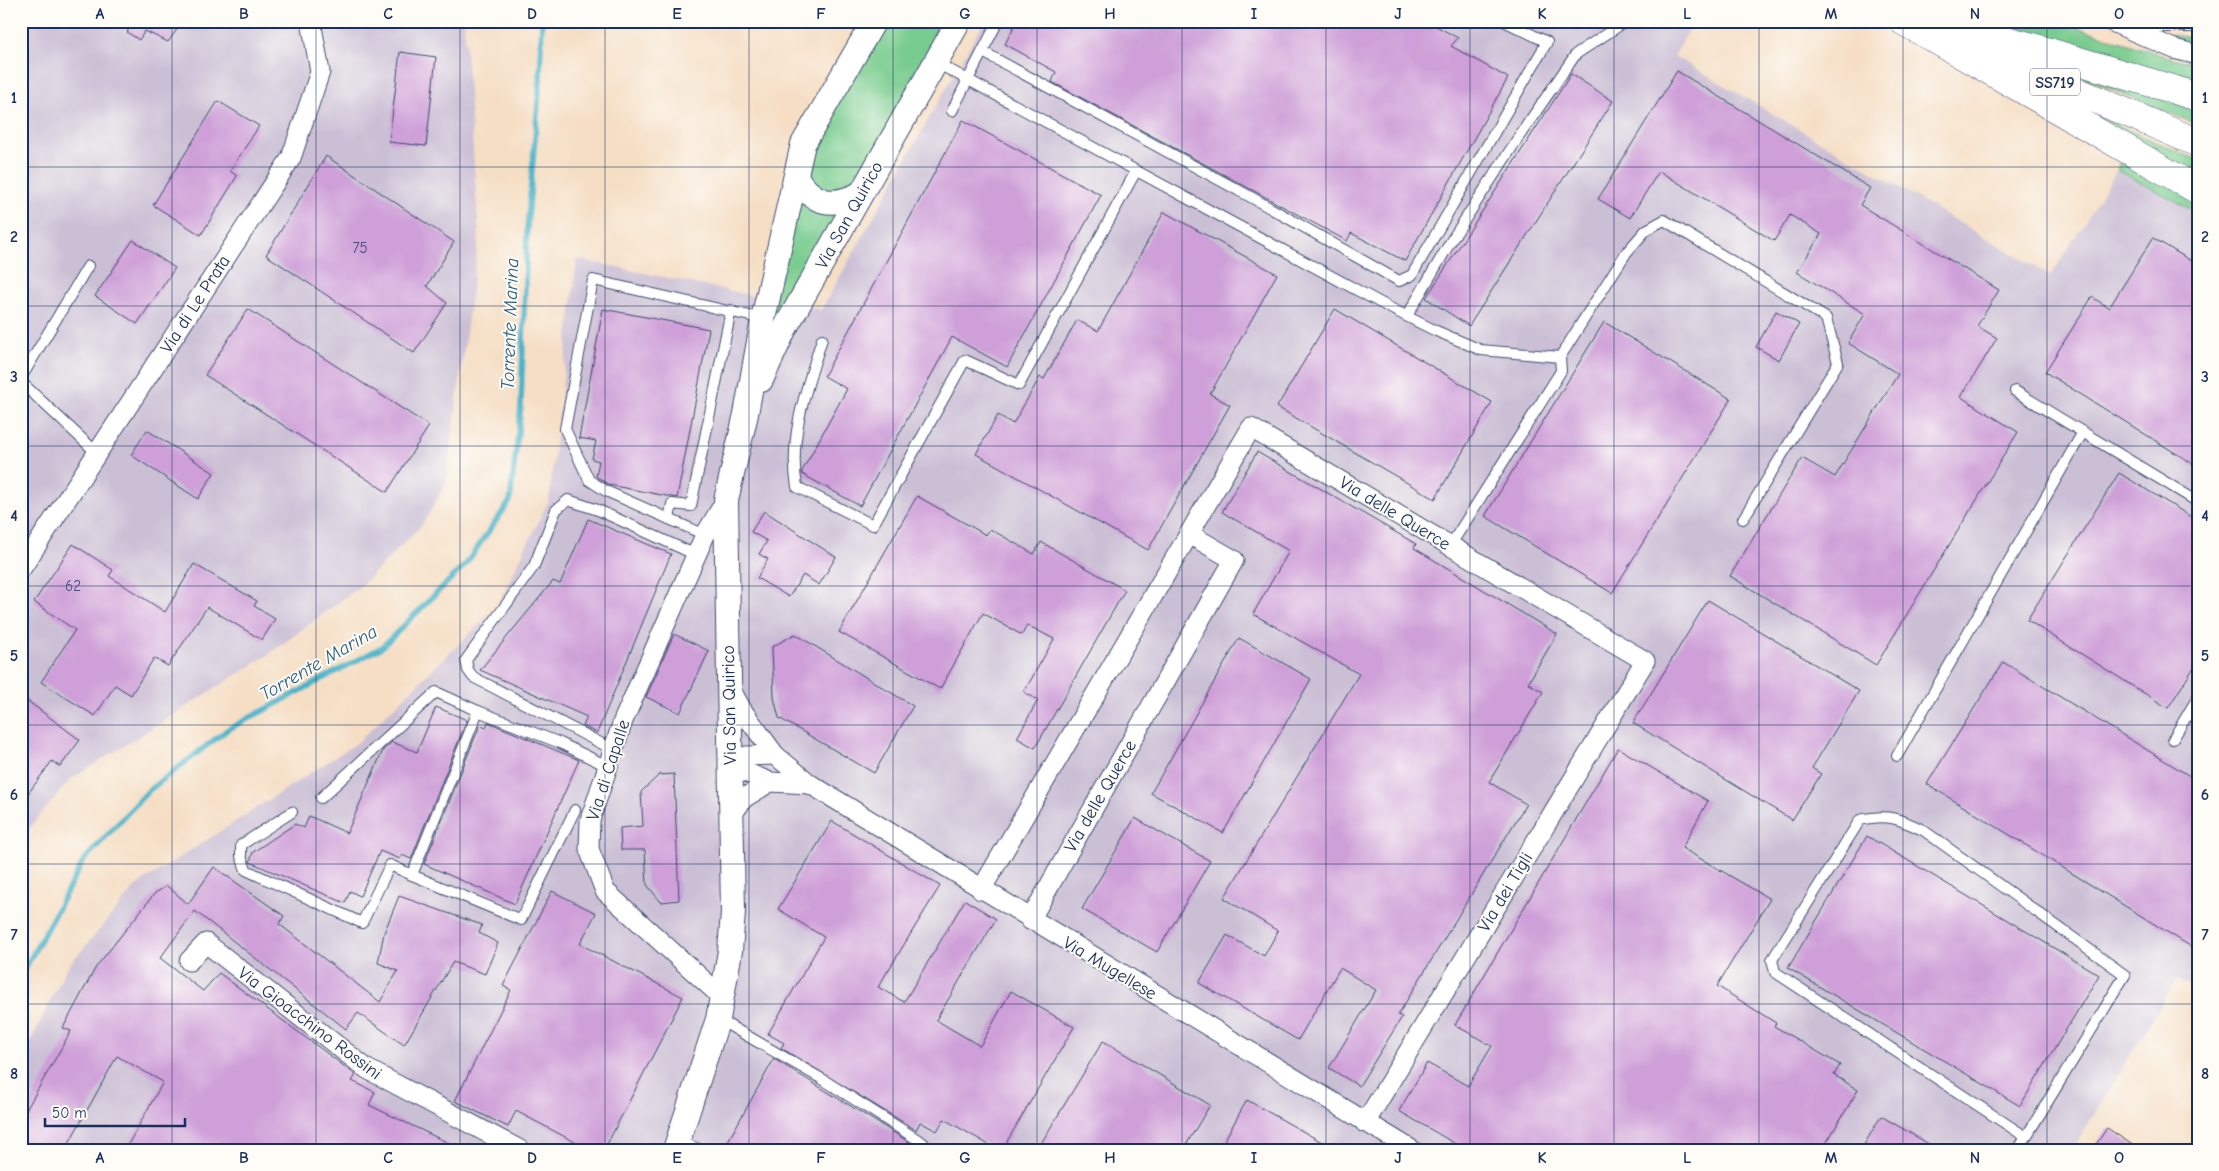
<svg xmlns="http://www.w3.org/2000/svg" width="2219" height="1171" font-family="'Comic Neue',sans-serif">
  <rect width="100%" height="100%" fill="#fdfcf7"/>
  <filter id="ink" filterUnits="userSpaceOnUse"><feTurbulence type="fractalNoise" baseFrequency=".02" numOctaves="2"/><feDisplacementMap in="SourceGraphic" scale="10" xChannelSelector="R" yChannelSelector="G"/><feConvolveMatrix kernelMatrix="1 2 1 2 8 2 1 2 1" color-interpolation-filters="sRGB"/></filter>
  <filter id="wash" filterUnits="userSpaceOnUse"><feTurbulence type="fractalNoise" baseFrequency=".0096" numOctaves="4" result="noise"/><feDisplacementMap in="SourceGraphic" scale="20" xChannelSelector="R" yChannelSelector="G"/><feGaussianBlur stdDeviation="1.12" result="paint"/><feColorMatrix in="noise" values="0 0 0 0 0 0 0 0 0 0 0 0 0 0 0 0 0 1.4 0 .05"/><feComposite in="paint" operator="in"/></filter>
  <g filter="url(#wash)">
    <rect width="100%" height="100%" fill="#f5dec4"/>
    <g fill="#cbbfd5">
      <polygon points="21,21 464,21 479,235 446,484 422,525 363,584 268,655 71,779 21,838"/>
      <polygon points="984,21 1694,21 1674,56 2051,276 2117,170 2198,213 2198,991 2177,979 2072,1150 21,1150 21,1061 66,969 137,885 357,743 496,608 549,500 577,259 821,310"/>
    </g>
    <g fill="#79cc8f" stroke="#4a7e76">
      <polygon points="882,21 951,21 858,183 831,195 807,178 805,157"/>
      <polygon points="1990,21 2058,21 2168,57 2198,64 2198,90"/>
      <polygon points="2162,34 2187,37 2198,36 2198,47 2163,37"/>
      <polygon points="2053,65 2198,108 2198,125"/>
      <polygon points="2082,110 2198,160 2198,181"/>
      <polygon points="2121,159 2198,200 2198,213 2117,170"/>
      <polygon points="799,192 843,211 774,325 771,314"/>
    </g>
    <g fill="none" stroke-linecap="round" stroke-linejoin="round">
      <polyline stroke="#4bb3c9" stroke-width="5.5" points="21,976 84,860 148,791 227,730 382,647 465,565 510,501 521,407 527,229 540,81 542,21"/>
    </g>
    <g id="blocks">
      <g fill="#ce9fd8">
        <polygon points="126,21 183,21 168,42 145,31 139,40 127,32 132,24"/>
        <polygon points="1017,21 1427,21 1458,38 1451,46 1508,78 1405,261 1351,233 1347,241 1052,82 1056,72 1005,44"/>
        <polygon points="400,52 436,57 426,146 389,142"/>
        <polygon points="1677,71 1870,188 1860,205 1999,290 1977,326 1997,338 1961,397 2018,432 1876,665 1730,576 1802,458 1835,477 1898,374 1848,343 1865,314 1797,272 1821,234 1790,215 1774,241 1659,171 1630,218 1598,199"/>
        <polygon points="1571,74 1613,101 1469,326 1426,298"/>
        <polygon points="218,101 259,126 230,171 237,176 201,235 153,205"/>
        <polygon points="963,120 1101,195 1007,367 952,337 860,506 802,474 802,471 847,389 824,376"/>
        <polygon points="326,156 454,242 427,286 447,303 414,353 266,255"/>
        <polygon points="1164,212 1277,274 1210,394 1230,405 1148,550 976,454 998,415 1013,424 1040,377 1044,379 1077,320 1098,331"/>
        <polygon points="2153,238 2198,265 2198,467 2045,372 2092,297 2109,308"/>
        <polygon points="133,240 175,268 137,324 95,296"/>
        <polygon points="248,309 429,426 387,492 205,375"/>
        <polygon points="603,309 709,329 677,498 609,485 596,476 599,461 592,459 596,441 579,438"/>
        <polygon points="1335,309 1492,402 1435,499 1277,407"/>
        <polygon points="1776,311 1799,324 1779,360 1756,347"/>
        <polygon points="1604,322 1731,399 1612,593 1485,516"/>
        <polygon points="147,430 214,473 198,499 131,455"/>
        <polygon points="1257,452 1416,544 1414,548 1557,634 1528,683 1543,692 1489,782 1526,804 1398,1015 1402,1017 1359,1086 1329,1068 1376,990 1340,968 1298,1040 1199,983 1227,935 1264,956 1278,931 1224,898 1359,674 1253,614 1289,551 1222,512"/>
        <polygon points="2119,473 2198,521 2198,661 2168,708 2027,620"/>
        <polygon points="917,496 986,535 990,529 1034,554 1041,542 1125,590 1035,748 1017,738 1038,700 1024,692 1054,639 1027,625 1022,635 983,613 940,689 839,632"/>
        <polygon points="764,511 836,557 819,585 803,575 789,597 757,578 768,559 759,554 767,541 751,532"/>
        <polygon points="588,519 671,554 597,733 583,726 587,717 480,670 553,581 560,584"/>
        <polygon points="73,544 113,570 109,576 165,612 194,564 257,601 254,606 275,619 262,640 207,607 168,666 154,658 131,695 115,685 95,716 41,682 75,630 34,602"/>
        <polygon points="1708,600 1859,691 1812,768 1821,774 1792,820 1633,723"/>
        <polygon points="674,634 709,651 680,713 646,697"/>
        <polygon points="795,634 913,706 874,773 779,718 774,698 772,647"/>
        <polygon points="1239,638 1311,679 1223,833 1151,793"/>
        <polygon points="2003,662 2198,781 2198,951 1927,784"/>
        <polygon points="21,696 80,740 60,767 52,761 21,803"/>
        <polygon points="436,707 467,720 411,859 402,855 400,859 380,851 360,896 350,891 345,903 250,862 253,852 295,824 304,828 309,816 347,833 383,750 392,742 417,752"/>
        <polygon points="488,722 579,760 515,904 424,864 480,725 486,728"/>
        <polygon points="1618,748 1708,801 1682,848 1770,899 1717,986 1776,1023 1774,1026 1840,1065 1834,1075 1858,1090 1822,1150 1466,1150 1399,1111 1427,1063 1468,1086 1492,1046 1455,1025"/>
        <polygon points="674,774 679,900 661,902 647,885 645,850 621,850 620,828 643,826 641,792 659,775"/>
        <polygon points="1135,818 1210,861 1157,952 1082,909"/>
        <polygon points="832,821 940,886 878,987 904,1002 965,900 996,919 936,1020 980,1046 1011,991 1074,1027 1002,1150 998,1150 944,1119 937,1131 920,1122 916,1130 781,1048 784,1043 768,1034 824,937 778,909"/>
        <polygon points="1867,836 2099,975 2020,1106 1788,968"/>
        <polygon points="214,867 284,916 279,924 380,1002 398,971 378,963 384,933 399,896 482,925 479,933 498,943 485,974 453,962 404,1045 358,1013 346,1029 195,911 160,958 203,991 219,973 356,1075 352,1081 375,1092 369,1105 463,1150 125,1150 163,1082 117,1056 65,1150 21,1150 21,1119 71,1031 63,1028 96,967 155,893 167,886 188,904"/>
        <polygon points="552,891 596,913 580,944 683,997 604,1150 590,1150 516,1111 508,1127 455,1101 511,990 503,986"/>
        <polygon points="1103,1041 1210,1105 1183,1150 1037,1150"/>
        <polygon points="774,1059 909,1142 905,1150 723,1150"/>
        <polygon points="1247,1100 1336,1150 1219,1150"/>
        <polygon points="1881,1116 1939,1150 1861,1150"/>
        <polygon points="2107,1128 2140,1150 2092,1150"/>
      </g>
    </g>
  </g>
  <g filter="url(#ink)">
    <use href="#blocks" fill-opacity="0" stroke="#3c496d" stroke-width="1"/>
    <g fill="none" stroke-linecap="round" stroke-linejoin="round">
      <g stroke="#3c496d" stroke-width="12">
        <g id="service">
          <polyline points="2129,22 2154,27 2198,27"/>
          <polyline points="983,52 1249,196 1399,281 1412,275 1547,42 1504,21"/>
          <polyline points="935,62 1392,309 1434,330 1481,350 1560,357 1626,253 1646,230 1664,220 1826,318 1838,363 1743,519"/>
          <polyline points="952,111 998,21"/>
          <polyline points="1407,316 1451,241 1522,132 1576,54 1626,21"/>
          <path d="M 822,339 C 807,387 788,437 797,487 L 873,525 L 965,360 L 1019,385 L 1136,171"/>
          <polyline points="21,378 88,266"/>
          <polyline points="21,382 97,453"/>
          <polyline points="2015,391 2198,502"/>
          <polyline points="669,519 672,504 691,506 731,310"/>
          <polyline points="705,535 606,491 589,480 565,429 593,280 763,319"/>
          <polyline points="1450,546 1561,371 1560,357"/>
          <polyline points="2173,739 2198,697"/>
          <polyline points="614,750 473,677 468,670 466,660 534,566 556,510 568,500 598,510 696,555"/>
          <polyline points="1897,756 2083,432"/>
          <polyline points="321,798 436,692 478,711"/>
          <polyline points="292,812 241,845 241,856 246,870 362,923 390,865 412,875 478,711 560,743 609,767"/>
          <polyline points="412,875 521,920 575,810"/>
          <polyline points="718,1019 822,1079 923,1143 929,1150"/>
          <polyline points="678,1141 701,1150"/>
          <path d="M 2018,1150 L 2026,1137 L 2125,975 L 1923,830 C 1898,818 1888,814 1860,820 L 1772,960 L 1775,972 L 2026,1137"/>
        </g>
      </g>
      <g stroke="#3c496d" stroke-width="21">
        <g id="minor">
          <polyline points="2110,21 2174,49 2198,55"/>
          <polyline points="21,569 291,158 320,72 311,21"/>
          <polyline points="730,688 742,710 775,755 810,784 1412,1150"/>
          <polyline points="730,766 746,756 775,755"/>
          <polyline points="730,766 770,782"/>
          <polyline points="731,816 744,798 770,782 810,784"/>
          <polyline points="981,890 1251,428 1645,661 1365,1123"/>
          <polyline points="1030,920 1234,560 1189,534"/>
          <polyline points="189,961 206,943 367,1069 520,1150"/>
          <polyline points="723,998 605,891 589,849 590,820 623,721 705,535 726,500"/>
        </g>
      </g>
      <g stroke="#3c496d" stroke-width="26">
        <g id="tertiary">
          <path d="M 796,177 C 813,204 832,208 860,194"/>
          <polyline points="761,380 784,330 959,21"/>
          <polyline points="675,1150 718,1019 730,951 733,912 726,500 746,414 763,319 803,144 874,21"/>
        </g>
      </g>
      <g stroke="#3c496d" stroke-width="29">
        <g id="trunk">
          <polyline points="1903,21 2198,190"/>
          <polyline points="1933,21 2029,46 2198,97"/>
          <polyline points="1987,53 2198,143"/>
        </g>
      </g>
      <use href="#service" stroke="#fff" stroke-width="10"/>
      <use href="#minor" stroke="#fff" stroke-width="19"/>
      <use href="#tertiary" stroke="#fff" stroke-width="24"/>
      <use href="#trunk" stroke="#fff" stroke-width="28"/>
    </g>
  </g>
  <path fill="none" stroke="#1b2f5e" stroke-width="1" stroke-opacity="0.55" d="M 172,21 L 172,1150M 316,21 L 316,1150M 460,21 L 460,1150M 605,21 L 605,1150M 749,21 L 749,1150M 893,21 L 893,1150M 1037,21 L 1037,1150M 1182,21 L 1182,1150M 1326,21 L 1326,1150M 1470,21 L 1470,1150M 1614,21 L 1614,1150M 1759,21 L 1759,1150M 1903,21 L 1903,1150M 2047,21 L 2047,1150M 21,167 L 2198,167M 21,306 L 2198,306M 21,446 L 2198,446M 21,586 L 2198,586M 21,725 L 2198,725M 21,864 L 2198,864M 21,1004 L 2198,1004"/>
  <g text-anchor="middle" stroke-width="4" stroke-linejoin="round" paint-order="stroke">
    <g font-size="15" fill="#484b7c">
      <text x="360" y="253">75</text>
      <text x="73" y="591">62</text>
    </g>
    <rect fill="#fdfcf7" stroke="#5f6c8c" stroke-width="1" x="2030" y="68.5" width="50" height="27" rx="4"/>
    <g font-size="16" font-weight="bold" fill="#1b2f5e">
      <text x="2055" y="88">SS719</text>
    </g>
    <g font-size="18" fill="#1b2f5e" stroke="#fdfcf7">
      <text transform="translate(849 215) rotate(-61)" y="6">Via San Quirico</text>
      <text transform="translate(195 304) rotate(-57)" y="6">Via di Le Prata</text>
      <text transform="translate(1395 513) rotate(31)" y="6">Via delle Querce</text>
      <text transform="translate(729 705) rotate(-91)" y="6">Via San Quirico</text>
      <text transform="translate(608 770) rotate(-72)" y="6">Via di Capalle</text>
      <text transform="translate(1100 796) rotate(-60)" y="6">Via delle Querce</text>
      <text transform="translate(1505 892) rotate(-59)" y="6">Via dei Tigli</text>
      <text transform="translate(1110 968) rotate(31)" y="6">Via Mugellese</text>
      <text transform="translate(310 1023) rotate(37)" y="6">Via Gioacchino Rossini</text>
    </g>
    <g font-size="19" font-style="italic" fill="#2c5d83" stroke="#fdfcf7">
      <text transform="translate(509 324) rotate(-88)" y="7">Torrente Marina</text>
      <text transform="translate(318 662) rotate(-30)" y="7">Torrente Marina</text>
    </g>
  </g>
  <rect width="2219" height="1171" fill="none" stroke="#fdfcf7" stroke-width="55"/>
  <path d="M45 1118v8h140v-8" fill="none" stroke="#1b2f5e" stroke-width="2.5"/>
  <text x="52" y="1118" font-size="15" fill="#1b2f5e" stroke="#fdfcf7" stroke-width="4" paint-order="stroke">50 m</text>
  <rect x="28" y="28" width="2164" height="1116" fill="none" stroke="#1b2f5e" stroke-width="2"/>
  <g font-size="16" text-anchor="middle" font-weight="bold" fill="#1b2f5e">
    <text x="100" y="19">A</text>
    <text x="244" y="19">B</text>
    <text x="388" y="19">C</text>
    <text x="532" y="19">D</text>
    <text x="677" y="19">E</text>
    <text x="821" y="19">F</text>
    <text x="965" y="19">G</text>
    <text x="1110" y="19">H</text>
    <text x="1254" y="19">I</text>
    <text x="1398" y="19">J</text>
    <text x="1542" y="19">K</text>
    <text x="1687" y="19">L</text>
    <text x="1831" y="19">M</text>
    <text x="1975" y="19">N</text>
    <text x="2119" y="19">O</text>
    <text x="14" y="103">1</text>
    <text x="2205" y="103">1</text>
    <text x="14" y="242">2</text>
    <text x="2205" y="242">2</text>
    <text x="14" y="382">3</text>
    <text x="2205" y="382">3</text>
    <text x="14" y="521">4</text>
    <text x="2205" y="521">4</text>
    <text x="14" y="661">5</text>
    <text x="2205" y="661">5</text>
    <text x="14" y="800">6</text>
    <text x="2205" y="800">6</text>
    <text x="14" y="940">7</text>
    <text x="2205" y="940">7</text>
    <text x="14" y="1079">8</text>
    <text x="2205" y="1079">8</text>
    <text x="100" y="1163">A</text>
    <text x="244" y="1163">B</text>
    <text x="388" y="1163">C</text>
    <text x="532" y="1163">D</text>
    <text x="677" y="1163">E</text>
    <text x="821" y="1163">F</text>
    <text x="965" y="1163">G</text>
    <text x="1110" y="1163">H</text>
    <text x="1254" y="1163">I</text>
    <text x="1398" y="1163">J</text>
    <text x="1542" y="1163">K</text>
    <text x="1687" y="1163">L</text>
    <text x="1831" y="1163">M</text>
    <text x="1975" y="1163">N</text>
    <text x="2119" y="1163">O</text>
  </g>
</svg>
